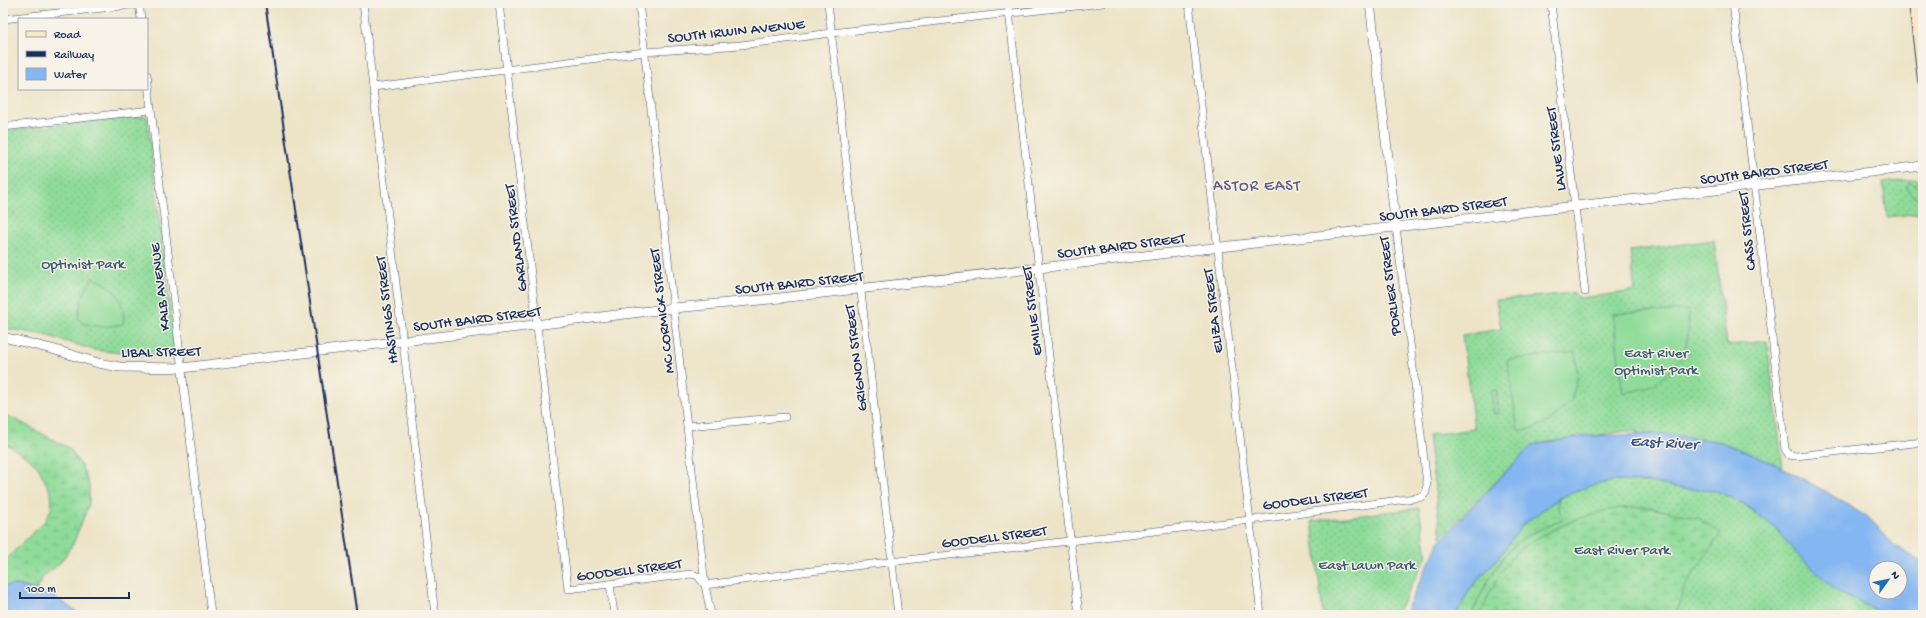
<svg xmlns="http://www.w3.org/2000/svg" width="1926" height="618" font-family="'Gochi Hand',sans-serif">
  <defs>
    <pattern id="grass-dots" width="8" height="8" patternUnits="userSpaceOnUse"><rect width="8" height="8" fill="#8fdc9a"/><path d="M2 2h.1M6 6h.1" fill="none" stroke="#7bbd87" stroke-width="1.8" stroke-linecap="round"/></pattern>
    <pattern id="wetland-marsh" width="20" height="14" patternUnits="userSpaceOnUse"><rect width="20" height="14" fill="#8fdc9a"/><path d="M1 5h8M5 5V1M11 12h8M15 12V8" fill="none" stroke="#7bbd87"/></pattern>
    <pattern id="garden-furrows" width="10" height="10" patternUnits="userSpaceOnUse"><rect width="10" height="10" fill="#8fdc9a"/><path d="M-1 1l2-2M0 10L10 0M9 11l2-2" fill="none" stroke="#7bbd87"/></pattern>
  </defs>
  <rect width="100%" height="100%" fill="#f7f3e8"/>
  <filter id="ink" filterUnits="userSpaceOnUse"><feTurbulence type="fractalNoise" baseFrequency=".025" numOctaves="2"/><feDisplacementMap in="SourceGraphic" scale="8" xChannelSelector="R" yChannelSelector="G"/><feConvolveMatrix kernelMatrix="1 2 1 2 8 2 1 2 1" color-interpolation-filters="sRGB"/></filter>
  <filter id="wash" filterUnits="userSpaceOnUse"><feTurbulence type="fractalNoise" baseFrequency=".012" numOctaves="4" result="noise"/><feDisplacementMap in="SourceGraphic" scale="16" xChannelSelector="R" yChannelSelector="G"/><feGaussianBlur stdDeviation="0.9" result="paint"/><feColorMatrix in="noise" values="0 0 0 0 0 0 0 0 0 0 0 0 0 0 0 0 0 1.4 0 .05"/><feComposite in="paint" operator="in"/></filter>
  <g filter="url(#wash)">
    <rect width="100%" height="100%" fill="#ede4c8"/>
    <g fill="url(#grass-dots)" stroke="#55867c">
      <polygon points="147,116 176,359 94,350 45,335 3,328 3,131"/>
      <polygon points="1917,179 1923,187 1923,213 1887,217 1883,183"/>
      <polygon points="1714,240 1727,345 1767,341 1783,468 1721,442 1627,431 1532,445 1441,537 1428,435 1474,429 1462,335 1501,329 1496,300 1573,293 1580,298 1635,291 1630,251"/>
      <polygon points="1614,481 1649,482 1685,489 1717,491 1744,504 1778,530 1794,551 1839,593 1887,615 1457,615 1476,579 1502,553 1523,524 1559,498 1589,486"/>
      <polygon points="1419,508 1427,555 1396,615 1323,615 1312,521"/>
    </g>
    <g fill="url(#wetland-marsh)" stroke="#55867c">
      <polygon points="3,413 69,448 82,467 89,485 89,504 73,544 60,563 43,577 36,590 17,585 3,586 3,562 45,521 52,507 51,493 38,467 28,458 3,442"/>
      <path d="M 1559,498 L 1558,505 L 1562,519 C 1548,525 1533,532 1521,540 C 1499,555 1482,592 1471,615 L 1456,615 L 1470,589 L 1502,553 L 1523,524 Z"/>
      <path d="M 1646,507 L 1698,518 L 1721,533 L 1684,588 L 1676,613 L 1666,615 L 1649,610 L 1633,615 L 1480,615 C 1489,594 1503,562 1522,548 C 1545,531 1587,513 1615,509 C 1625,507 1636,507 1646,507 Z"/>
    </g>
    <g fill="url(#garden-furrows)" stroke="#55867c">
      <path d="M 1909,183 C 1917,185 1920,189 1922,196 L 1920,199 C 1913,197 1908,193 1906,186 Z"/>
      <polygon points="1496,390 1499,413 1494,414 1491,391"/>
    </g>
    <g fill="#8fdc9a" stroke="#55867c">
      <path d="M 92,278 C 114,284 126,302 123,324 L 103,327 L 82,323 L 78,318 L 82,297 Z"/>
      <path d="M 1689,310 C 1688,325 1689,339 1684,353 C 1682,358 1677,362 1674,366 C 1659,385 1646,389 1623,393 L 1613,314 Z"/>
      <polygon points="1575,352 1578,376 1571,401 1550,421 1525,431 1518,430 1507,360"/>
    </g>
    <g fill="#84b6f1" stroke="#5072a8" fill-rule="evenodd">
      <path d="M 1665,434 L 1721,442 L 1777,465 L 1825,491 L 1870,519 L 1894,545 L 1923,563 L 1923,615 L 1887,615 L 1839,593 L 1794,551 L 1778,530 L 1744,504 L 1717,491 L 1685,489 L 1649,482 L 1614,481 L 1589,486 L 1559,498 L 1523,524 L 1502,553 L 1470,589 L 1456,615 L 1404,615 L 1439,542 L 1532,445 L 1586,436 ZM 1876,568 L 1900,568 L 1900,592 L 1876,592 Z"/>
      <polygon points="17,585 48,593 82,615 3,615 3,586"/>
    </g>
  </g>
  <g filter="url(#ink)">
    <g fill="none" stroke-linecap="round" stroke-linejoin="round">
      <g stroke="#3a4a6e" stroke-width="8">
        <g id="minor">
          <polyline points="139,3 141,19"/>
          <polyline points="363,3 435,615"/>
          <polyline points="499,3 568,589 691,574 698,576 705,585 803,572 1259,519 1422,497 1426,492 1427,484 1396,227"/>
          <polyline points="639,3 705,585 711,615"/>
          <polyline points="828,3 898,615"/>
          <polyline points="1008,3 1079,615"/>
          <polyline points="1189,3 1261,615"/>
          <polyline points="1551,3 1585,292"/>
          <polyline points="1733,3 1785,449 1789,455 1796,456 1923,442"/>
          <polyline points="3,19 139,4"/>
          <polyline points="147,75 211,615"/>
          <polyline points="373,87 645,52 741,45 831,33 1103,3"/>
          <polyline points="3,127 151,110"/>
          <polyline points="688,426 785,417"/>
          <polyline points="610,584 614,615"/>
        </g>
      </g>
      <g stroke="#3a4a6e" stroke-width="10">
        <g id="tertiary">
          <polyline points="1370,3 1396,227"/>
          <polyline points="3,337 52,349 98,363 120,367 182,368 674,308 771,299 1923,166"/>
        </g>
      </g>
      <g stroke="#3a4a6e" stroke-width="12">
        <polyline id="secondary" points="1914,3 1923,80"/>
      </g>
      <use href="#minor" stroke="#fff" stroke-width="7"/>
      <use href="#tertiary" stroke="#fff" stroke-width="9"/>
      <use href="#secondary" stroke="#fae7c3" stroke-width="10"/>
      <polyline stroke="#1b2f5e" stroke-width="2" points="265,3 357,615"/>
    </g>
  </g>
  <g text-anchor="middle" stroke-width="3" stroke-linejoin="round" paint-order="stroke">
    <g font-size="15" fill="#1b2f5e" stroke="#f7f3e8">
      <text transform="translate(736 30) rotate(-6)" y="5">SOUTH IRWIN AVENUE</text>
      <text transform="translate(1555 149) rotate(-97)" y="5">LAWE STREET</text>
      <text transform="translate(1764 171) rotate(-7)" y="5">SOUTH BAIRD STREET</text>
      <text transform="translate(1443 208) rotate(-7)" y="5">SOUTH BAIRD STREET</text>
      <text transform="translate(1746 231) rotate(-96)" y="5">CASS STREET</text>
      <text transform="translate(515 238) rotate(-97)" y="5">GARLAND STREET</text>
      <text transform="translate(1121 245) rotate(-7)" y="5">SOUTH BAIRD STREET</text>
      <text transform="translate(799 282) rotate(-6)" y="5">SOUTH BAIRD STREET</text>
      <text transform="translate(1389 286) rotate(-97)" y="5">PORLIER STREET</text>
      <text transform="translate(159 287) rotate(-97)" y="5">KALB AVENUE</text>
      <text transform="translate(386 310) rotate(-97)" y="5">HASTINGS STREET</text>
      <text transform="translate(661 311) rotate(-97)" y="5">MC CORMICK STREET</text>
      <text transform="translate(1031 311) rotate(-97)" y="5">EMILIE STREET</text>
      <text transform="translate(1212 311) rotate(-97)" y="5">ELIZA STREET</text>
      <text transform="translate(477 318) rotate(-7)" y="5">SOUTH BAIRD STREET</text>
      <text transform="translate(161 351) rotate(-1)" y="5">LIBAL STREET</text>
      <text transform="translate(855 358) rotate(-97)" y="5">GRIGNON STREET</text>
      <text transform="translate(1315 498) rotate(-7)" y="5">GOODELL STREET</text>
      <text transform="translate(994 536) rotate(-7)" y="5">GOODELL STREET</text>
      <text transform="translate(629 569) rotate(-7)" y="5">GOODELL STREET</text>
    </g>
    <g font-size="15" fill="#385a6d" stroke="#f7f3e8">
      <text x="83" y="268">Optimist Park</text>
      <text x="1656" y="357">East River<tspan x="1656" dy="17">Optimist Park</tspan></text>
      <text x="1622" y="554">East River Park</text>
      <text x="1367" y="569">East Lawn Park</text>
    </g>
    <g font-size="16" letter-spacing="1" fill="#635a86" stroke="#f7f3e8">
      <text x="1257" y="190">ASTOR EAST</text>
    </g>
    <g font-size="16" font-style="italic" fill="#355183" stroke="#f7f3e8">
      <text transform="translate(1664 441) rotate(3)" y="6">East River</text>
    </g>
  </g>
  <rect width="1926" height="618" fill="none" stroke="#f7f3e8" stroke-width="16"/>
  <rect x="18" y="18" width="130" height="72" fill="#f7f3e8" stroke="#9fa5b1"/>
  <rect x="26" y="31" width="20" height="6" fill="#fae7c3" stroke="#9fa5b1"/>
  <text x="54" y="38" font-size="12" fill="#1b2f5e">Road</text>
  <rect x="26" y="51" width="20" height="6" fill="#1b2f5e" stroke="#9fa5b1"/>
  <text x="54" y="58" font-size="12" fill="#1b2f5e">Railway</text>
  <rect x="26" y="68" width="20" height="12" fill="#84b6f1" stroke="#9fa5b1"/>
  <text x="54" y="78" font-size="12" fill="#1b2f5e">Water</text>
  <g transform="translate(1888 580) rotate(57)"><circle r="19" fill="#f7f3e8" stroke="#9fa5b1"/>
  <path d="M0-3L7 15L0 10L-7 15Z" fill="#1f6fb2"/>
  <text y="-6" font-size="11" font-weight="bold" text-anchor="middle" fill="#1b2f5e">N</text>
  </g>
  <path d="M20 592v6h109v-6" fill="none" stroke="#1b2f5e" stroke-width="2"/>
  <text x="26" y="592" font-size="12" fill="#1b2f5e" stroke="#f7f3e8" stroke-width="3" paint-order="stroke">100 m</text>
</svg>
